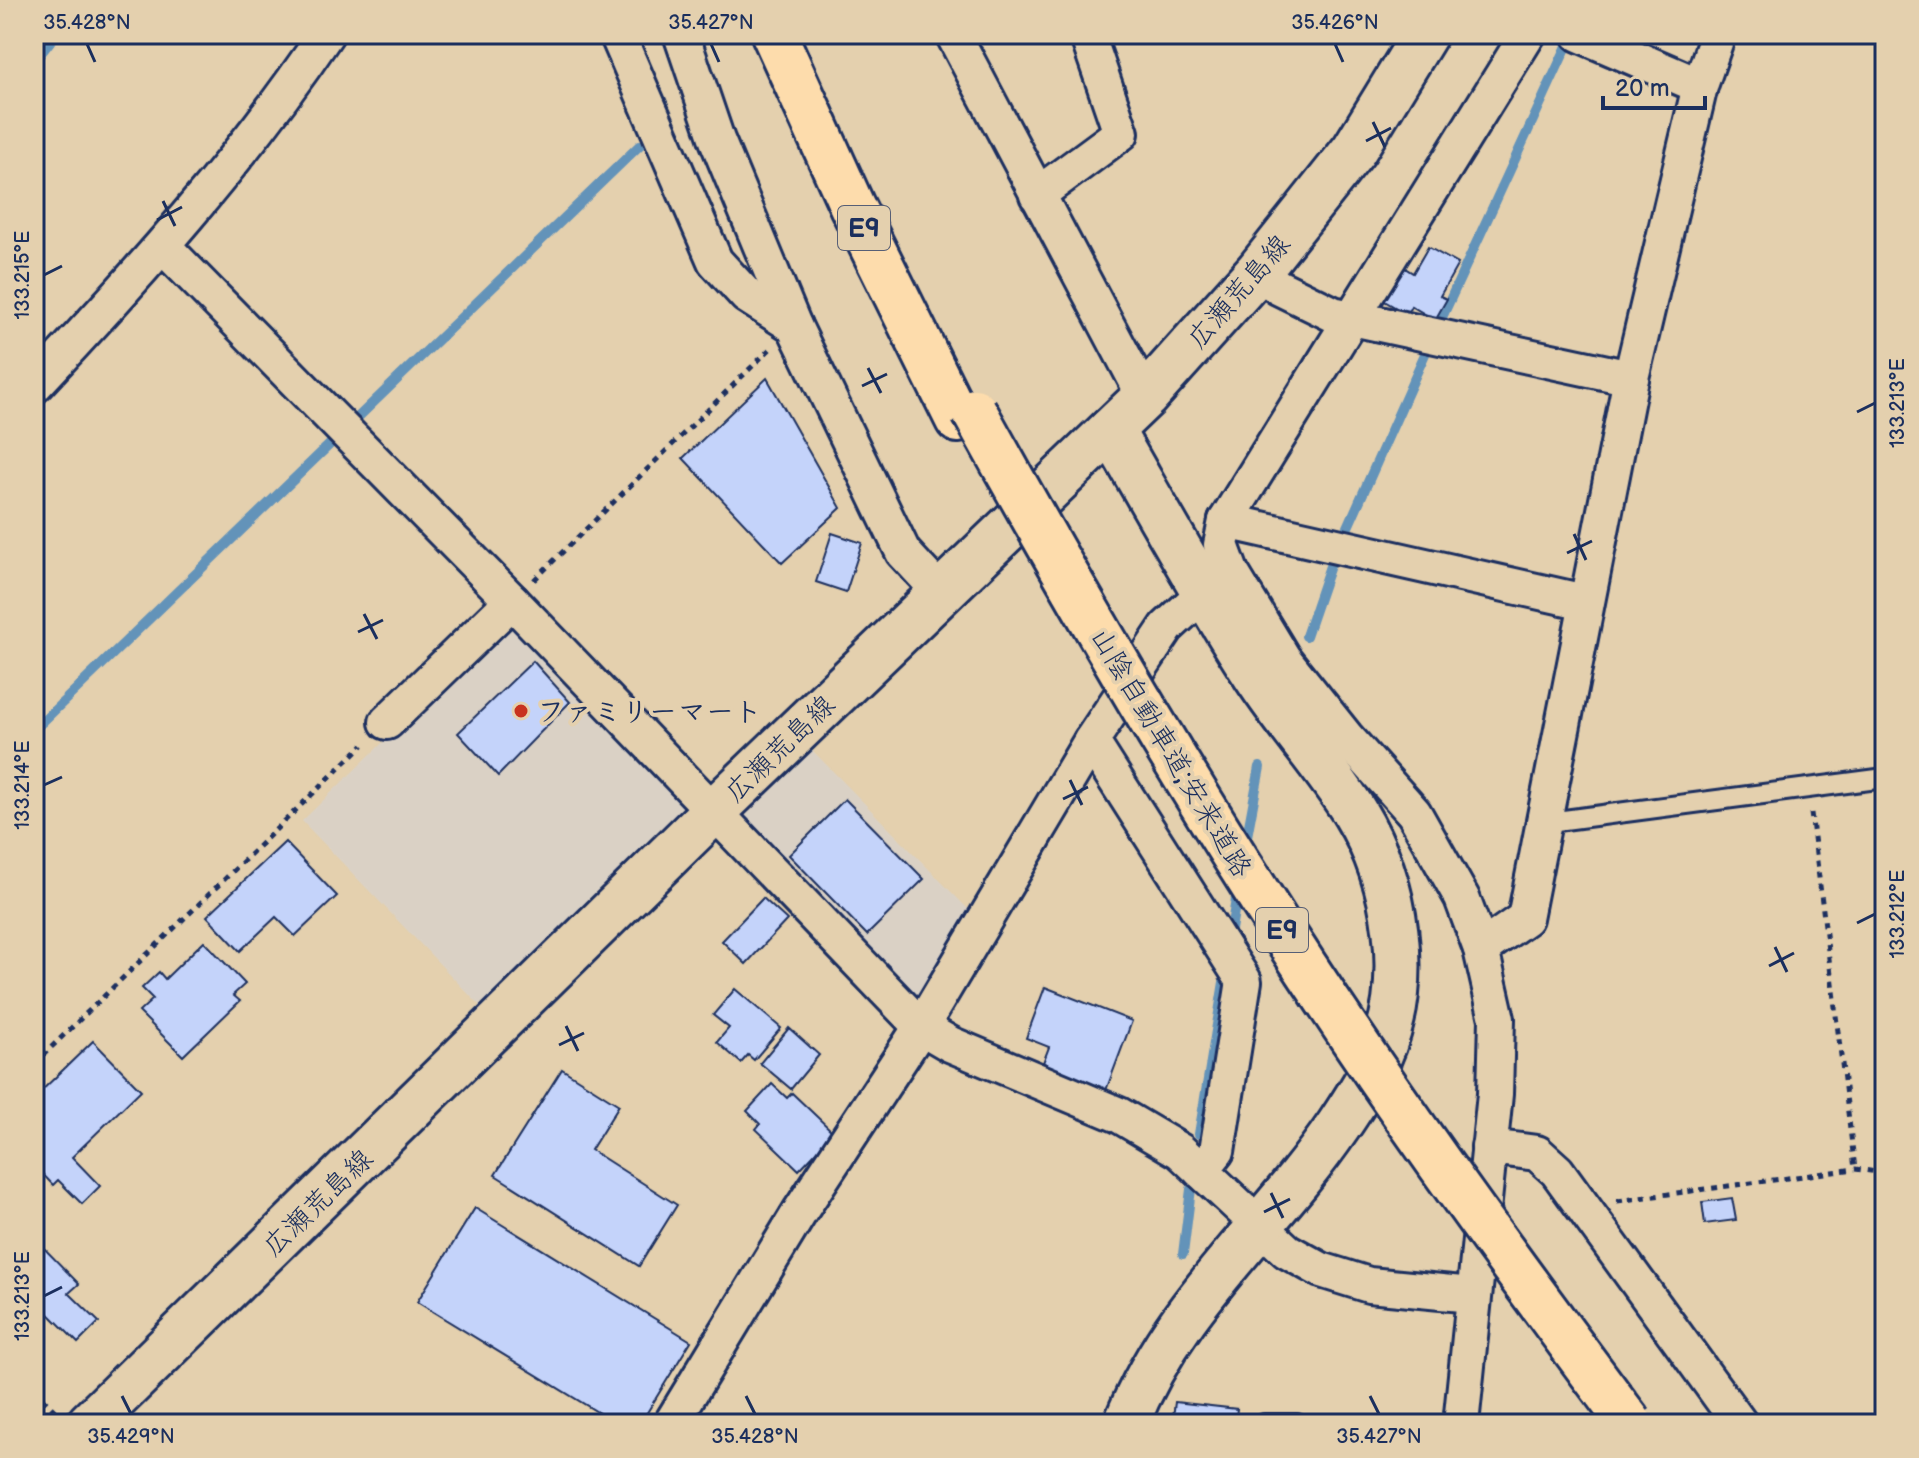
<svg xmlns="http://www.w3.org/2000/svg" width="1919" height="1458" font-family="'Balsamiq Sans','Klee One',sans-serif">
  <rect width="100%" height="100%" fill="#e4d0ae"/>
  <filter id="ink" filterUnits="userSpaceOnUse"><feTurbulence type="fractalNoise" baseFrequency=".0125" numOctaves="2"/><feDisplacementMap in="SourceGraphic" scale="16" xChannelSelector="R" yChannelSelector="G"/><feConvolveMatrix kernelMatrix="1 2 1 2 8 2 1 2 1" color-interpolation-filters="sRGB"/></filter>
  <g filter="url(#ink)">
    <g fill="#dad1c5">
      <polygon points="511,618 693,807 484,1010 302,821"/>
      <polygon points="812,750 971,912 915,1005 737,824"/>
    </g>
    <g fill="none" stroke-linecap="round" stroke-linejoin="round">
      <g stroke="#6493b9" stroke-width="10">
        <polyline points="34,62 56,34"/>
        <polyline points="1439,324 1567,46"/>
        <polyline points="1344,536 1429,345"/>
        <polyline points="1306,636 1332,560"/>
        <polyline points="34,730 640,145"/>
        <polyline points="1245,847 1260,767"/>
        <polyline points="1229,942 1238,887"/>
        <polyline points="1199,1134 1226,970"/>
        <polyline points="1183,1254 1191,1189"/>
        <polyline points="1164,1424 1164,1422"/>
      </g>
    </g>
    <g fill="#c4d3fa" stroke="#1b2f5e" stroke-width="2">
      <polygon points="1428,247 1458,264 1440,296 1447,299 1435,320 1411,306 1407,314 1381,299 1400,265 1413,273"/>
      <polygon points="767,378 841,508 782,563 683,458"/>
      <polygon points="832,533 862,543 846,592 816,582"/>
      <polygon points="533,661 570,702 498,776 458,733"/>
      <polygon points="845,799 924,879 867,935 789,855"/>
      <polygon points="285,842 337,896 295,936 276,917 240,951 207,916"/>
      <polygon points="763,898 787,920 746,964 722,941"/>
      <polygon points="204,941 245,984 233,995 240,1001 183,1056 139,1012 153,999 142,988 159,972 165,979"/>
      <polygon points="1045,987 1132,1021 1105,1093 1041,1068 1049,1047 1026,1038"/>
      <polygon points="735,989 781,1028 754,1060 748,1055 741,1063 717,1042 729,1028 713,1015"/>
      <polygon points="789,1028 819,1055 791,1089 760,1063"/>
      <polygon points="93,1041 141,1090 72,1157 100,1186 82,1204 58,1180 53,1185 34,1165 34,1098"/>
      <polygon points="562,1069 619,1105 591,1150 677,1205 639,1266 495,1175"/>
      <polygon points="772,1084 787,1098 792,1093 834,1133 799,1170 756,1129 760,1124 747,1111"/>
      <polygon points="1732,1198 1736,1220 1705,1224 1702,1202"/>
      <polygon points="475,1208 691,1341 640,1424 617,1424 417,1302"/>
      <polygon points="34,1238 79,1284 69,1293 99,1322 78,1343 47,1312 34,1326"/>
      <polygon points="1175,1402 1237,1409 1235,1424 1172,1424"/>
    </g>
    <g fill="none" stroke-linecap="round" stroke-linejoin="round">
      <g stroke="#1b2f5e" stroke-width="24">
        <g id="lane">
          <polyline points="1541,823 1885,778"/>
          <polyline points="1264,1424 1297,1424"/>
        </g>
      </g>
      <g stroke="#1b2f5e" stroke-width="40">
        <g id="street">
          <polyline points="617,34 715,261 747,296 794,326"/>
          <polyline points="681,34 717,140 794,326 903,552 941,593"/>
          <polyline points="953,34 1145,397"/>
          <polyline points="1579,34 1700,86"/>
          <polyline points="1037,195 1121,133 1087,34"/>
          <polyline points="163,246 512,601 921,1027 950,1044 1119,1115 1180,1151 1287,1251 1321,1270 1369,1285 1472,1295"/>
          <polyline points="1258,271 1278,287 1333,314 1631,378"/>
          <path d="M 34,386 C 138,275 241,161 326,34"/>
          <polyline points="1226,521 1585,602"/>
          <polyline points="387,722 512,601"/>
          <polyline points="1091,741 1244,981 1217,1151 1201,1171"/>
          <polyline points="1481,949 1525,918 1631,378 1700,86 1718,34"/>
          <polyline points="1489,1147 1537,1153 1557,1171 1740,1424"/>
          <polyline points="671,1424 801,1210 921,1027 1091,741 1167,627 1204,593"/>
          <polyline points="1461,1424 1495,1094 1497,1019 1481,949 1462,898 1414,813 1346,737 1283,658 1231,572 1221,545 1226,521 1528,34"/>
        </g>
      </g>
      <g stroke="#1b2f5e" stroke-width="50">
        <g id="secondary">
          <path d="M 1111,430 C 1157,510 1202,592 1252,670 C 1283,720 1324,763 1355,813 C 1397,882 1413,981 1379,1057 C 1369,1080 1353,1104 1339,1125 C 1267,1231 1176,1299 1126,1424"/>
          <polyline points="89,1424 714,811 1145,397 1258,271 1354,150 1425,34"/>
        </g>
      </g>
      <g stroke="#1b2f5e" stroke-width="50">
        <polyline id="highway" points="774,34 852,206 958,420"/>
      </g>
      <g stroke="#1b2f5e" stroke-width="5" stroke-dasharray="6 6" stroke-linecap="butt">
        <polyline points="34,35 35,34"/>
        <polyline points="534,580 770,349"/>
        <polyline points="1811,813 1855,1169"/>
        <polyline points="34,1064 363,745"/>
        <polyline points="1617,1201 1855,1169 1885,1173"/>
        <polyline points="34,1390 56,1412"/>
      </g>
      <use href="#lane" stroke="#e4d0ae" stroke-width="18"/>
      <use href="#street" stroke="#e4d0ae" stroke-width="34"/>
      <use href="#secondary" stroke="#e4d0ae" stroke-width="44"/>
      <use href="#highway" stroke="#fddcac" stroke-width="44"/>
      <g stroke="#1b2f5e" stroke-width="50" stroke-linecap="butt">
        <path id="highway-bridge" d="M 974,411 C 1064,574 1157,735 1257,892 C 1372,1075 1501,1251 1630,1424"/>
      </g>
      <use href="#highway-bridge" stroke="#fddcac" stroke-width="44"/>
    </g>
  </g>
  <path fill="none" stroke="#1b2f5e" stroke-width="3" d="M 87,44 L 95,62M 711,44 L 719,62M 1335,44 L 1343,62M 1373,122 L 1385,147M 1366,141 L 1391,128M 163,201 L 175,226M 157,220 L 182,207M 44,275 L 62,266M 868,368 L 881,393M 862,386 L 887,374M 1857,412 L 1875,403M 1574,534 L 1586,560M 1567,553 L 1592,541M 364,614 L 377,639M 358,632 L 383,620M 1070,780 L 1082,805M 44,785 L 62,777M 1063,799 L 1088,787M 1857,923 L 1875,914M 1775,947 L 1787,972M 1769,966 L 1794,953M 566,1026 L 578,1051M 559,1045 L 584,1033M 1271,1193 L 1283,1218M 1264,1212 L 1290,1199M 44,1296 L 62,1287M 122,1396 L 131,1414M 746,1396 L 755,1414M 1370,1396 L 1379,1414"/>
  <circle fill="#c8321e" stroke="#e4d0ae" stroke-width="3" cx="521" cy="711" r="8"/>
  <g text-anchor="middle" stroke-width="8" stroke-linejoin="round" paint-order="stroke">
    <g fill="#e4d0ae" stroke="#575f76" stroke-width="2">
      <rect x="838" y="206" width="52" height="44" rx="6"/>
      <rect x="1256" y="908" width="52" height="44" rx="6"/>
    </g>
    <g font-size="26" font-weight="bold" fill="#1b2f5e">
      <text x="864" y="237">E9</text>
      <text x="1282" y="939">E9</text>
    </g>
    <g font-size="28" fill="#1b2f5e" stroke="#e4d0ae">
      <text transform="translate(1238 291) rotate(-49)" y="10">広瀬荒島線</text>
      <text transform="translate(779 748) rotate(-44)" y="10">広瀬荒島線</text>
      <text transform="translate(1172 752) rotate(59)" y="10">山陰自動車道;安来道路</text>
      <text transform="translate(317 1202) rotate(-44)" y="10">広瀬荒島線</text>
    </g>
    <g font-size="28" font-weight="bold" fill="#1b2f5e" stroke="#e4d0ae" text-anchor="start">
      <text x="537" y="721">ファミリーマート</text>
    </g>
  </g>
  <rect width="1919" height="1458" fill="none" stroke="#e4d0ae" stroke-width="88"/>
  <path d="M1603 96v12h102v-12" fill="none" stroke="#1b2f5e" stroke-width="4"/>
  <text x="1615" y="96" font-size="24" fill="#1b2f5e" stroke="#e4d0ae" stroke-width="6" paint-order="stroke">20 m</text>
  <rect x="44" y="44" width="1831" height="1370" fill="none" stroke="#1b2f5e" stroke-width="3"/>
  <g font-size="20" text-anchor="middle" fill="#1b2f5e">
    <text x="87" y="29">35.428°N</text>
    <text x="711" y="29">35.427°N</text>
    <text x="1335" y="29">35.426°N</text>
    <text transform="translate(22 275) rotate(-90)" y="7">133.215°E</text>
    <text transform="translate(1897 403) rotate(-90)" y="7">133.213°E</text>
    <text transform="translate(22 785) rotate(-90)" y="7">133.214°E</text>
    <text transform="translate(1897 914) rotate(-90)" y="7">133.212°E</text>
    <text transform="translate(22 1296) rotate(-90)" y="7">133.213°E</text>
    <text x="131" y="1443">35.429°N</text>
    <text x="755" y="1443">35.428°N</text>
    <text x="1379" y="1443">35.427°N</text>
  </g>
</svg>
